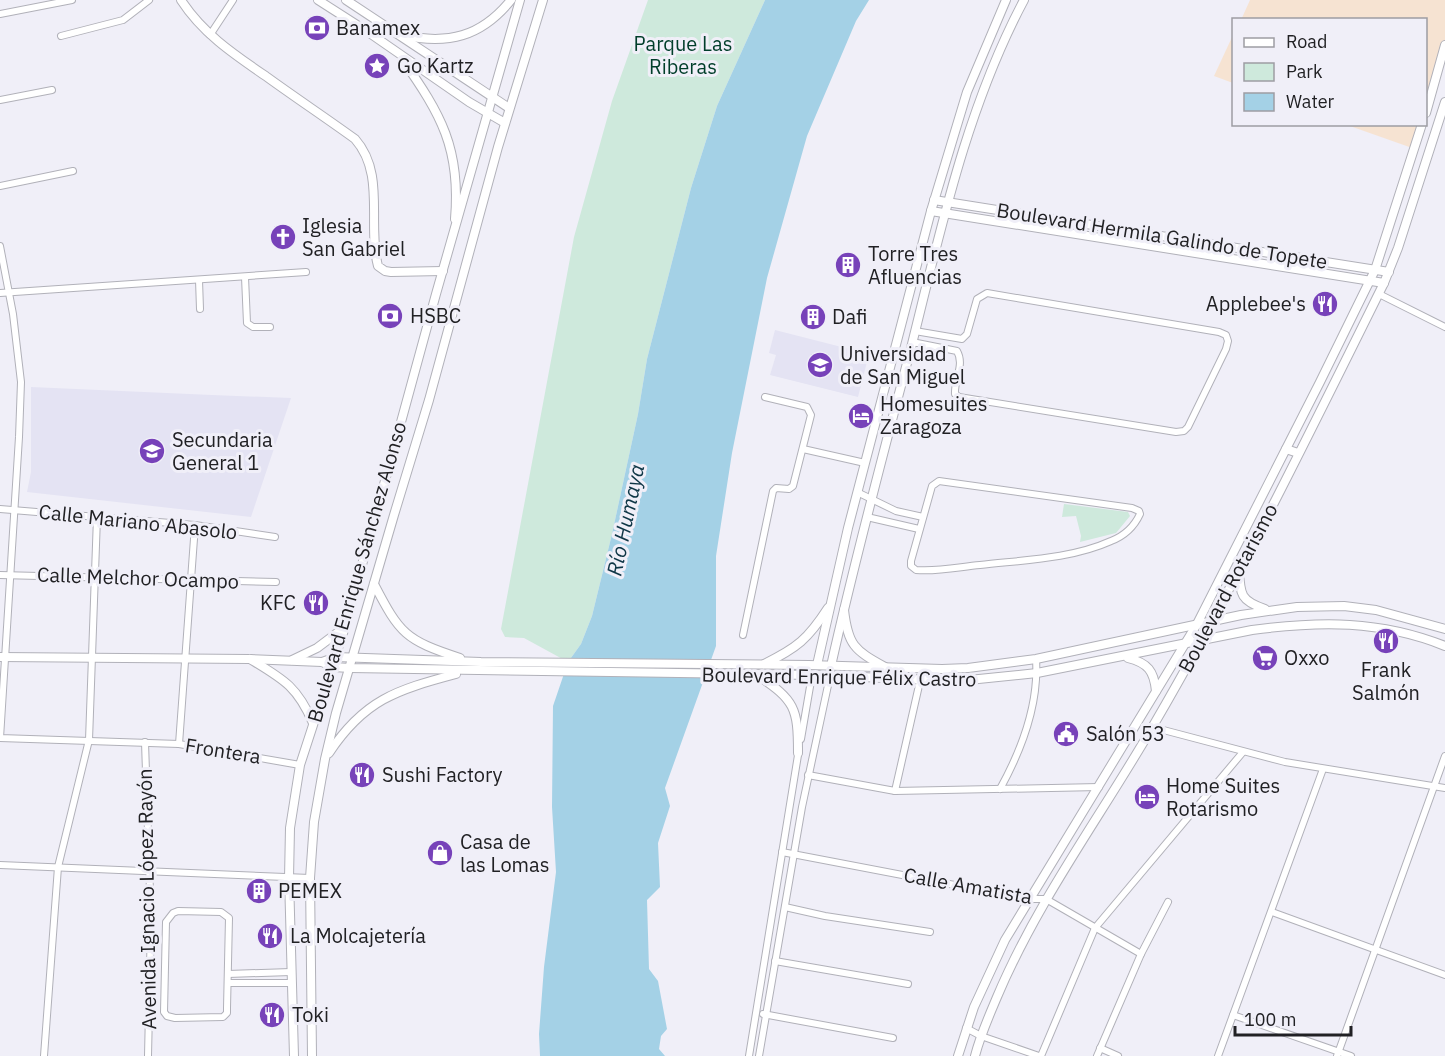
<svg xmlns="http://www.w3.org/2000/svg" width="1445" height="1056" font-family="'IBM Plex Sans',sans-serif">
  <rect width="100%" height="100%" fill="#f0eff8"/>
  <g fill="#f6e3d2">
    <polygon points="1250,0 1445,0 1445,54 1426,115 1426,20 1241,20"/>
    <polygon points="1233,35 1233,83 1214,76"/>
    <polygon points="1347,125 1423,125 1415,149"/>
  </g>
  <g fill="#e4e3f3">
    <polygon points="775,330 869,354 858,397 770,375 776,355 769,353"/>
    <polygon points="31,387 212,395 291,398 251,517 27,492 31,472"/>
  </g>
  <g fill="#cee9dc">
    <polygon points="648,0 765,0 717,106 691,188 647,359 638,414 612,534 592,616 581,644 568,662 524,638 505,637 501,629 574,237 612,101"/>
    <polygon points="1064,504 1128,512 1130,516 1116,533 1080,542 1081,536 1076,516 1062,517"/>
  </g>
  <polygon fill="#a4d1e6" points="765,0 869,0 856,21 807,136 767,278 732,453 716,556 716,646 665,788 670,806 658,843 660,887 647,900 649,969 658,981 667,1029 661,1036 659,1049 665,1056 540,1056 539,1034 544,967 556,872 552,807 553,706 568,662 581,644 592,616 612,534 638,414 647,359 691,188 717,106"/>
  <g fill="none" stroke-linecap="round" stroke-linejoin="round">
    <g stroke="#b1b1b9" stroke-width="8">
      <g id="minor">
        <polyline points="0,14 72,0"/>
        <polyline points="210,35 233,0"/>
        <polyline points="61,36 123,20 149,0"/>
        <polyline points="0,100 52,90"/>
        <polyline points="0,186 73,171"/>
        <polyline points="0,246 13,314 21,382 19,437 0,738 179,744 300,765"/>
        <polyline points="245,277 247,323 253,327 270,327"/>
        <polyline points="199,280 200,309"/>
        <polyline points="0,293 306,272"/>
        <polyline points="1379,294 1445,327"/>
        <path d="M 912,342 L 957,351 C 965,365 954,379 955,394 L 959,397 L 1176,432 L 1184,431 L 1188,427 L 1226,349 L 1228,341 L 1226,335 L 1219,332 L 987,293 L 977,299 L 967,334 L 962,339 L 915,331"/>
        <polyline points="803,449 865,463"/>
        <path d="M 939,481 L 1132,508 L 1139,511 L 1140,514 C 1134,527 1124,536 1111,541 C 1071,559 1023,560 980,565 C 959,567 937,572 916,570 L 911,566 L 911,561 L 932,486 Z"/>
        <polyline points="857,492 896,511 923,517"/>
        <polyline points="0,509 195,525 275,537"/>
        <polyline points="867,517 919,529"/>
        <polyline points="0,575 276,582"/>
        <polyline points="743,635 773,491 776,488 789,489 793,486 811,415 807,407 765,397"/>
        <polyline points="1152,727 1285,762 1445,788"/>
        <polyline points="801,739 812,675"/>
        <polyline points="145,742 151,922 148,1056"/>
        <polyline points="179,744 195,525"/>
        <polyline points="808,775 895,791 1099,787"/>
        <path d="M 1000,789 C 1021,751 1039,704 1036,659"/>
        <polyline points="895,791 920,681"/>
        <polyline points="782,852 1028,899 1046,899 1141,954"/>
        <polyline points="0,865 310,878"/>
        <polyline points="785,907 825,916 930,932"/>
        <polygon points="178,911 221,912 229,918 227,1008 227,1013 223,1017 175,1018 167,1016 164,1012 166,922 173,913"/>
        <polyline points="1272,912 1445,975"/>
        <polyline points="775,961 908,984"/>
        <polyline points="228,974 291,972"/>
        <polyline points="228,983 291,983"/>
        <polyline points="763,1014 893,1038"/>
        <polyline points="1233,1015 1351,1056"/>
        <polyline points="966,1028 981,1036 1039,1056"/>
        <polyline points="1100,1048 1118,1056"/>
        <polyline points="44,1056 58,867 89,740 97,517"/>
        <polyline points="749,1056 799,749"/>
        <polyline points="759,1056 802,807 830,676"/>
        <polyline points="1041,1056 1095,928 1243,752"/>
        <polyline points="1097,1056 1141,954 1168,902"/>
        <polyline points="1218,1056 1323,769"/>
        <polyline points="1337,1056 1445,756"/>
      </g>
    </g>
    <g stroke="#b1b1b9" stroke-width="10">
      <g id="tertiary">
        <path d="M 181,0 C 203,34 235,55 267,77 C 296,98 326,118 355,139 C 386,174 367,224 378,266 L 385,271 L 391,272 L 443,271"/>
        <polyline points="1426,113 1445,45"/>
        <polyline points="934,200 1389,272"/>
        <polyline points="931,211 1384,283"/>
        <polyline points="817,665 848,528 931,211 967,92 1006,0"/>
        <path d="M 831,666 C 855,558 884,451 912,344 C 941,228 967,107 1024,0"/>
        <polyline points="958,1056 974,1007 1005,940 1197,624 1320,382 1375,270 1422,124"/>
        <path d="M 975,1056 C 980,1036 989,1016 997,997 C 1038,900 1101,816 1153,726 C 1237,582 1310,432 1384,283 L 1398,248 L 1445,102"/>
      </g>
    </g>
    <g stroke="#b1b1b9" stroke-width="10">
      <g id="secondary">
        <polyline points="318,0 368,32 469,102 505,123"/>
        <polyline points="346,0 509,108"/>
        <path d="M 402,35 C 448,45 481,37 511,0"/>
        <path d="M 402,59 C 441,114 461,149 455,219"/>
        <polyline points="1286,449 1298,453"/>
        <path d="M 1239,570 C 1240,595 1241,601 1265,609"/>
        <path d="M 374,584 C 400,634 405,640 460,658"/>
        <path d="M 844,610 C 848,645 854,650 885,667"/>
        <path d="M 0,657 L 249,659 L 322,662 L 333,667 L 350,668 L 812,675 L 959,681 L 1037,673 L 1252,630 C 1320,621 1380,620 1445,646"/>
        <path d="M 1128,658 C 1148,663 1154,671 1156,691"/>
        <path d="M 250,659 C 283,679 297,686 313,723"/>
        <polyline points="292,660 317,648 345,627"/>
        <polyline points="322,662 336,657 481,662 809,665 942,669 968,668 1036,659 1241,615 1297,607 1344,606 1376,610 1445,629"/>
        <path d="M 764,664 C 797,648 808,639 828,608"/>
        <path d="M 757,675 C 795,700 798,708 798,753"/>
        <path d="M 329,753 C 364,700 396,690 456,674"/>
        <polyline points="294,1056 289,878 290,828 300,765 345,627 436,294 520,0"/>
        <polyline points="312,1056 310,878 314,822 325,759 336,713 394,515 429,400 498,147 543,0"/>
      </g>
    </g>
    <use href="#minor" stroke="#fff" stroke-width="6"/>
    <use href="#tertiary" stroke="#fff" stroke-width="8"/>
    <use href="#secondary" stroke="#fff" stroke-width="8"/>
  </g>
  <defs>
    <g id="bank-disc" transform="scale(1.35)"><circle r="9.5" fill="#7742b9" stroke="#f0eff8"/><path d="M-6-4H6V4H-6ZM0-2.3a2.3 2.3 0 1 0 0 4.6a2.3 2.3 0 1 0 0-4.6Z" fill="#fff"/></g>
    <g id="sight-disc" transform="scale(1.35)"><circle r="9.5" fill="#7742b9" stroke="#f0eff8"/><path d="M0-6L1.8-2.2L6-1.7L2.9 1.2L3.7 5.4L0 3.3L-3.7 5.4L-2.9 1.2L-6-1.7L-1.8-2.2Z" fill="#fff"/></g>
    <g id="church-disc" transform="scale(1.35)"><circle r="9.5" fill="#7742b9" stroke="#f0eff8"/><path d="M-1.2-6h2.4v3.5h3.3v2.4h-3.3V6h-2.4V-.1h-3.3v-2.4h3.3Z" fill="#fff"/></g>
    <g id="building-disc" transform="scale(1.35)"><circle r="9.5" fill="#7742b9" stroke="#f0eff8"/><path d="M-4-6H4V6H1V3H-1V6H-4ZM-2.5-4.3h1.7v1.8h-1.7ZM.8-4.3h1.7v1.8H.8ZM-2.5-1h1.7V.8h-1.7ZM.8-1h1.7V.8H.8Z" fill="#fff"/></g>
    <g id="restaurant-disc" transform="scale(1.35)"><circle r="9.5" fill="#7742b9" stroke="#f0eff8"/><path d="M-5-6h1v4h1v-4h1v4h1v-4h1v5L-1.5 .5V6h-2V.5L-5-1ZM5-6V6H3V1.5H1.5Q1.5-4 5-6Z" fill="#fff"/></g>
    <g id="university-disc" transform="scale(1.35)"><circle r="9.5" fill="#7742b9" stroke="#f0eff8"/><path d="M0-5L7-2L0 1L-7-2ZM-4 1L0 2.5L4 1V4Q0 6-4 4Z" fill="#fff"/></g>
    <g id="hotel-disc" transform="scale(1.35)"><circle r="9.5" fill="#7742b9" stroke="#f0eff8"/><path d="M-6-4.5h1.5V1H6V5H4.5V3h-9V5H-6ZM-4 0a1.8 1.8 0 1 1 3.6 0ZM.5 0V-2.5h3Q6-2.5 6 0Z" fill="#fff"/></g>
    <g id="school-disc" transform="scale(1.35)"><circle r="9.5" fill="#7742b9" stroke="#f0eff8"/><path d="M0-5L7-2L0 1L-7-2ZM-4 1L0 2.5L4 1V4Q0 6-4 4Z" fill="#fff"/></g>
    <g id="supermarket-disc" transform="scale(1.35)"><circle r="9.5" fill="#7742b9" stroke="#f0eff8"/><path d="M-6-5.5h2.5l.6 2H6L4.5 2H-2.5L-4.4-4H-6ZM-1.5 3.2a1.3 1.3 0 1 0 .1 0ZM3 3.2a1.3 1.3 0 1 0 .1 0Z" fill="#fff"/></g>
    <g id="civic-disc" transform="scale(1.35)"><circle r="9.5" fill="#7742b9" stroke="#f0eff8"/><path d="M-.6-6.5H3V-4.5H.6V-3L4-1V1h2V6H-6V1h2V-1L-.6-3ZM-1.2 2.5V6h2.4V2.5Z" fill="#fff"/></g>
    <g id="shop-disc" transform="scale(1.35)"><circle r="9.5" fill="#7742b9" stroke="#f0eff8"/><path d="M-5-2.5h2.3a2.7 3.5 0 0 1 5.4 0H5L5.5 6h-11ZM-1.5-2.5h3a1.5 2.3 0 0 0-3 0Z" fill="#fff"/></g>
  </defs>
  <g fill-rule="evenodd">
    <use href="#bank-disc" x="317" y="28"/>
    <use href="#sight-disc" x="377" y="66"/>
    <use href="#church-disc" x="283" y="237"/>
    <use href="#building-disc" x="848" y="265"/>
    <use href="#restaurant-disc" x="1325" y="304"/>
    <use href="#bank-disc" x="390" y="316"/>
    <use href="#building-disc" x="813" y="317"/>
    <use href="#university-disc" x="820" y="365"/>
    <use href="#hotel-disc" x="861" y="416"/>
    <use href="#school-disc" x="152" y="451"/>
    <use href="#restaurant-disc" x="316" y="603"/>
    <use href="#restaurant-disc" x="1386" y="641"/>
    <use href="#supermarket-disc" x="1265" y="658"/>
    <use href="#civic-disc" x="1066" y="734"/>
    <use href="#restaurant-disc" x="362" y="775"/>
    <use href="#hotel-disc" x="1147" y="797"/>
    <use href="#shop-disc" x="440" y="853"/>
    <use href="#building-disc" x="259" y="891"/>
    <use href="#restaurant-disc" x="270" y="936"/>
    <use href="#restaurant-disc" x="272" y="1015"/>
  </g>
  <g text-anchor="middle" stroke-width="6" stroke-linejoin="round" paint-order="stroke">
    <g font-size="20" fill="#212124" stroke="#f0eff8" text-anchor="start">
      <text x="336" y="35">Banamex</text>
      <text x="397" y="73">Go Kartz</text>
      <text x="302" y="233">Iglesia<tspan x="302" dy="23">San Gabriel</tspan></text>
      <text x="868" y="261">Torre Tres<tspan x="868" dy="23">Afluencias</tspan></text>
      <text x="1306" y="311" text-anchor="end">Applebee's</text>
      <text x="410" y="323">HSBC</text>
      <text x="832" y="324">Dafi</text>
      <text x="840" y="361">Universidad<tspan x="840" dy="23">de San Miguel</tspan></text>
      <text x="880" y="411">Homesuites<tspan x="880" dy="23">Zaragoza</tspan></text>
      <text x="172" y="447">Secundaria<tspan x="172" dy="23">General 1</tspan></text>
      <text x="296" y="610" text-anchor="end">KFC</text>
      <text x="1284" y="665">Oxxo</text>
      <text x="1386" y="677" text-anchor="middle">Frank<tspan x="1386" dy="23">Salmón</tspan></text>
      <text x="1086" y="741">Salón 53</text>
      <text x="382" y="782">Sushi Factory</text>
      <text x="1166" y="793">Home Suites<tspan x="1166" dy="23">Rotarismo</tspan></text>
      <text x="460" y="849">Casa de<tspan x="460" dy="23">las Lomas</tspan></text>
      <text x="278" y="898">PEMEX</text>
      <text x="290" y="943">La Molcajetería</text>
      <text x="292" y="1022">Toki</text>
    </g>
    <g font-size="20" fill="#003e2a" stroke="#f0eff8">
      <text x="683" y="51">Parque Las<tspan x="683" dy="23">Riberas</tspan></text>
    </g>
    <g font-size="20" fill="#212124" stroke="#f0eff8">
      <text transform="translate(1162 236) rotate(9)" y="7">Boulevard Hermila Galindo de Topete</text>
      <text transform="translate(138 522) rotate(6)" y="7">Calle Mariano Abasolo</text>
      <text transform="translate(357 572) rotate(-74)" y="7">Boulevard Enrique Sánchez Alonso</text>
      <text transform="translate(138 578) rotate(2)" y="7">Calle Melchor Ocampo</text>
      <text transform="translate(1228 588) rotate(-62)" y="7">Boulevard Rotarismo</text>
      <text transform="translate(839 677) rotate(1)" y="7">Boulevard Enrique Félix Castro</text>
      <text transform="translate(223 751) rotate(9)" y="7">Frontera</text>
      <text transform="translate(968 886) rotate(10)" y="7">Calle Amatista</text>
      <text transform="translate(147 899) rotate(-91)" y="7">Avenida Ignacio López Rayón</text>
    </g>
    <g font-size="21" font-style="italic" fill="#0e3646" stroke="#f0eff8">
      <text transform="translate(626 520) rotate(-78)" y="7">Río Humaya</text>
    </g>
  </g>
  <rect x="1232" y="18" width="195" height="108" fill="#f0eff8" stroke="#9d9da3" stroke-width="1.5"/>
  <rect x="1244" y="38" width="30" height="9" fill="#ffffff" stroke="#9d9da3" stroke-width="1.5"/>
  <text x="1286" y="48" font-size="18" fill="#212124">Road</text>
  <rect x="1244" y="63" width="30" height="18" fill="#cee9dc" stroke="#9d9da3" stroke-width="1.5"/>
  <text x="1286" y="78" font-size="18" fill="#212124">Park</text>
  <rect x="1244" y="93" width="30" height="18" fill="#a4d1e6" stroke="#9d9da3" stroke-width="1.5"/>
  <text x="1286" y="108" font-size="18" fill="#212124">Water</text>
  <path d="M1235 1026v9h116v-9" fill="none" stroke="#212124" stroke-width="3"/>
  <text x="1244" y="1026" font-size="18" fill="#212124" stroke="#f0eff8" stroke-width="4.5" paint-order="stroke">100 m</text>
</svg>
